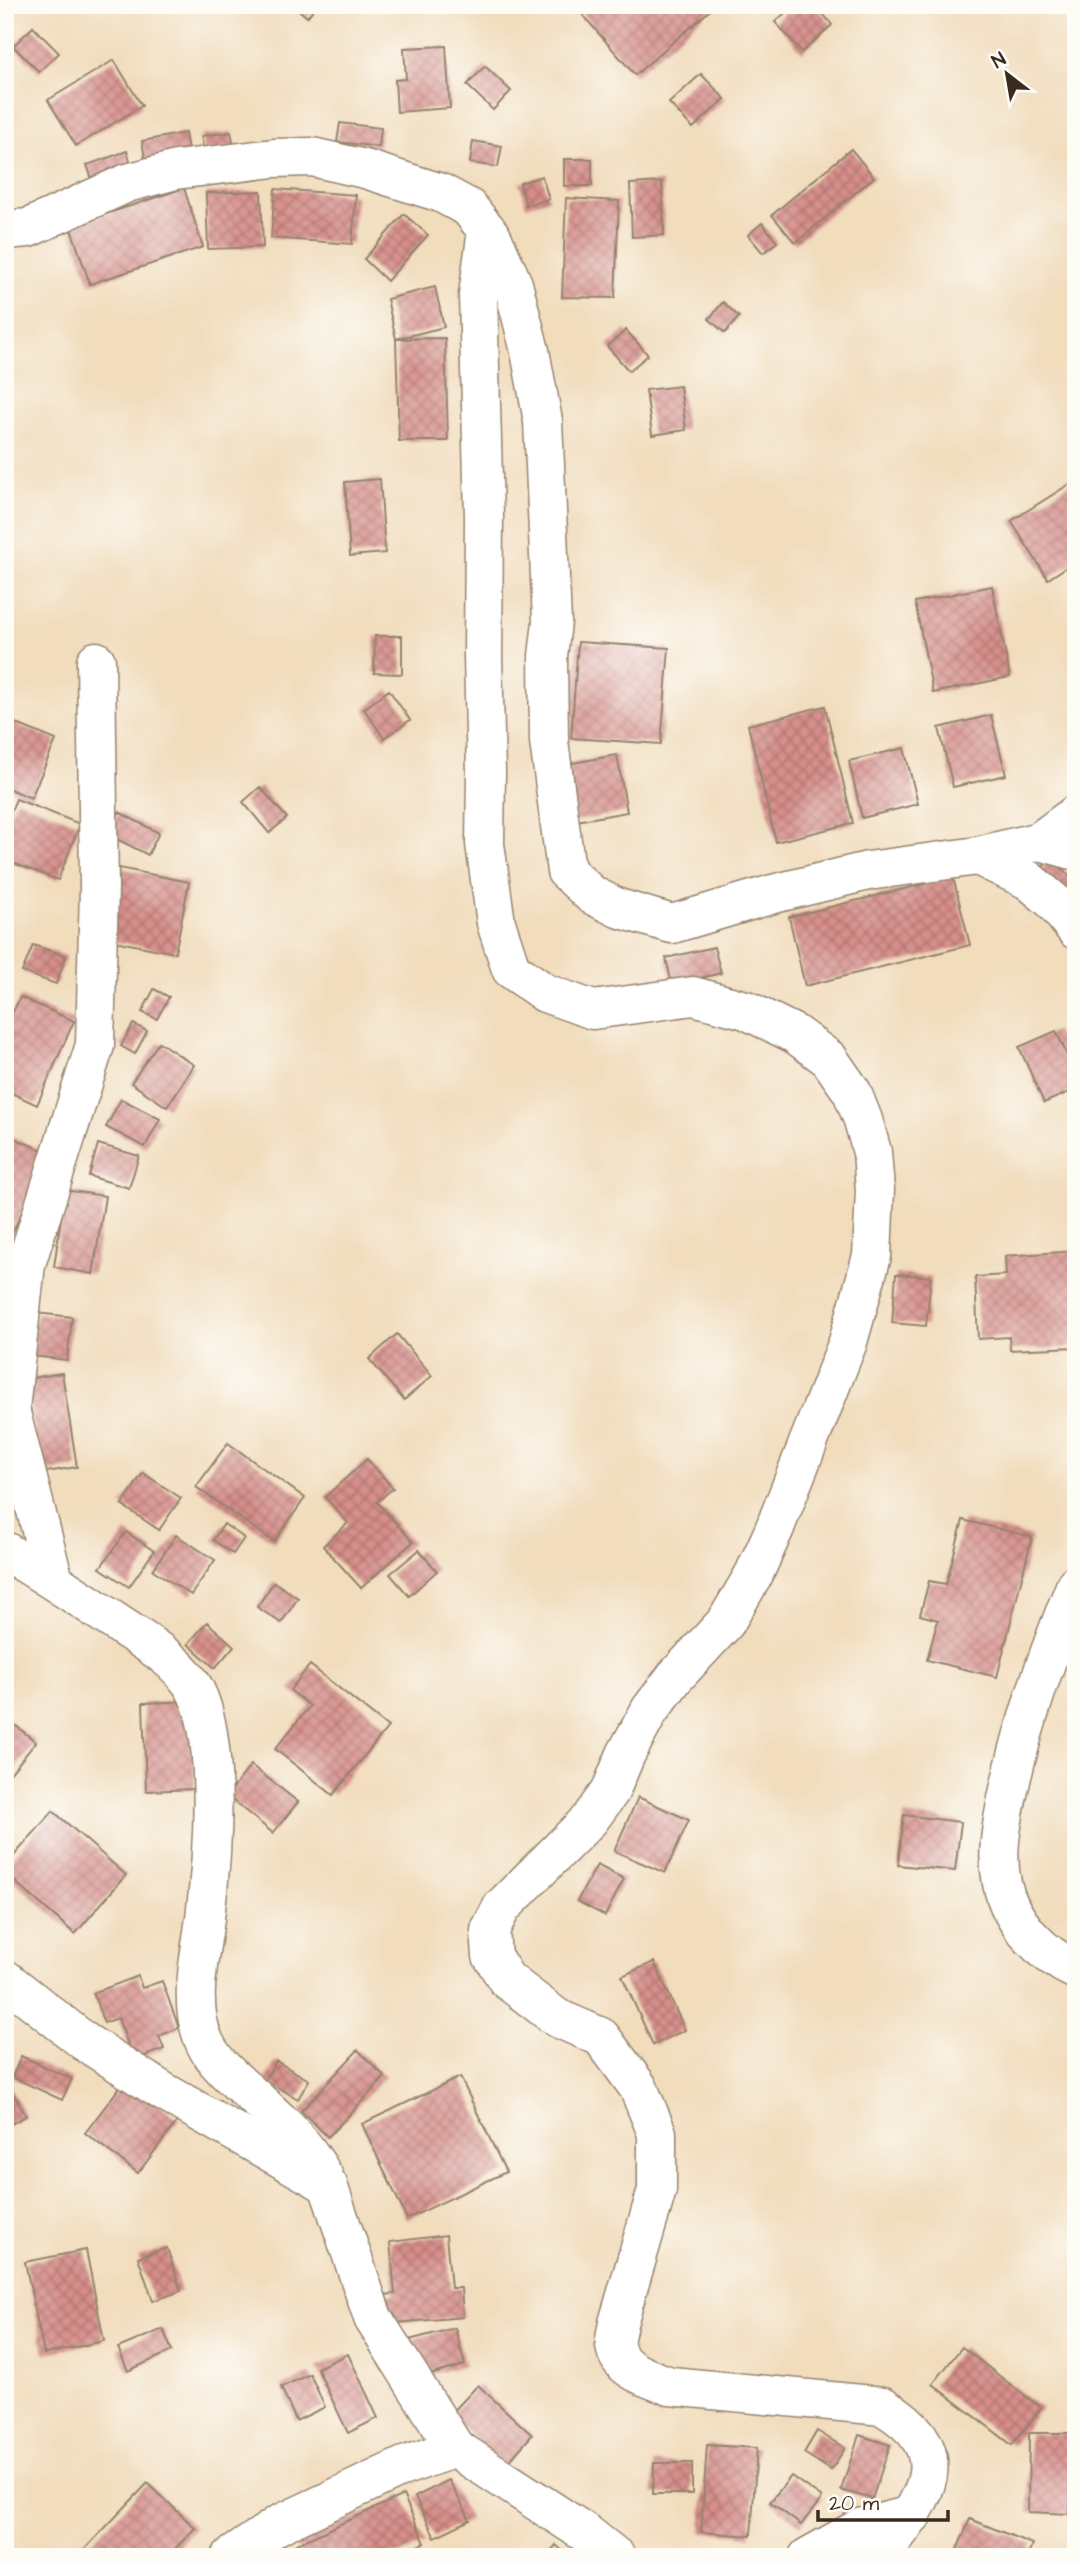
<svg xmlns="http://www.w3.org/2000/svg" width="1081" height="2562" font-family="'Architects Daughter',sans-serif">
  <defs>
    <pattern id="building-cross-hatch" width="8" height="8" patternUnits="userSpaceOnUse" patternTransform="scale(1.75)"><rect width="8" height="8" fill="#d78f8b"/><path d="M0 0l8 8M0 8l8-8" fill="none" stroke="#b07571"/></pattern>
  </defs>
  <rect width="100%" height="100%" fill="#fdfcf7"/>
  <filter id="ink" filterUnits="userSpaceOnUse"><feTurbulence type="fractalNoise" baseFrequency=".0143" numOctaves="2"/><feDisplacementMap in="SourceGraphic" scale="14" xChannelSelector="R" yChannelSelector="G"/><feConvolveMatrix kernelMatrix="1 2 1 2 8 2 1 2 1" color-interpolation-filters="sRGB"/></filter>
  <filter id="wash" filterUnits="userSpaceOnUse"><feTurbulence type="fractalNoise" baseFrequency=".00686" numOctaves="4" result="noise"/><feDisplacementMap in="SourceGraphic" scale="28" xChannelSelector="R" yChannelSelector="G"/><feGaussianBlur stdDeviation="1.57" result="paint"/><feColorMatrix in="noise" values="0 0 0 0 0 0 0 0 0 0 0 0 0 0 0 0 0 1.4 0 .05"/><feComposite in="paint" operator="in"/></filter>
  <g filter="url(#wash)">
    <rect width="100%" height="100%" fill="#f1dcbc"/>
    <g id="blocks">
      <g fill="url(#building-cross-hatch)">
        <polygon points="293,5 317,5 307,17"/>
        <polygon points="574,5 716,5 635,75"/>
        <polygon points="794,5 816,5 832,25 802,52 775,22"/>
        <polygon points="33,27 59,53 39,72 13,46"/>
        <polygon points="446,46 450,108 397,112 395,80 406,79 404,48"/>
        <polygon points="114,60 142,106 76,146 48,100"/>
        <polygon points="485,66 511,91 493,110 467,85"/>
        <polygon points="701,74 725,99 693,128 669,103"/>
        <polygon points="340,123 381,128 379,147 337,142"/>
        <polygon points="231,132 234,147 204,152 201,136"/>
        <polygon points="185,133 189,157 146,164 142,141"/>
        <polygon points="473,141 502,146 498,167 470,163"/>
        <polygon points="851,149 874,177 795,243 772,215"/>
        <polygon points="127,151 133,171 94,185 87,165"/>
        <rect x="564" y="159" width="28" height="27"/>
        <polygon points="542,176 549,199 526,206 520,183"/>
        <polygon points="662,182 664,235 632,237 630,184"/>
        <polygon points="184,188 203,247 90,284 70,226"/>
        <polygon points="275,189 356,195 352,244 271,238"/>
        <polygon points="261,191 263,247 208,249 206,193"/>
        <polygon points="566,198 619,201 615,298 562,297"/>
        <polygon points="404,214 428,235 387,281 364,259"/>
        <polygon points="762,223 777,242 763,253 748,235"/>
        <polygon points="435,287 444,327 396,339 387,299"/>
        <polygon points="723,302 739,317 725,333 709,319"/>
        <polygon points="626,330 648,355 629,371 607,346"/>
        <polygon points="445,338 448,441 399,441 396,339"/>
        <polygon points="680,386 686,430 652,435 646,390"/>
        <polygon points="380,479 385,553 350,556 345,482"/>
        <polygon points="1076,480 1076,561 1048,579 1011,521"/>
        <polygon points="992,586 1010,677 933,693 915,602"/>
        <polygon points="375,636 402,636 402,674 374,673"/>
        <polygon points="578,642 669,648 661,744 571,738"/>
        <polygon points="389,690 410,720 384,738 364,709"/>
        <polygon points="825,706 853,823 776,842 748,725"/>
        <polygon points="991,715 1006,775 953,787 939,728"/>
        <polygon points="5,719 56,740 31,798 5,787"/>
        <polygon points="904,748 918,804 862,818 849,761"/>
        <polygon points="617,755 627,812 576,821 566,764"/>
        <polygon points="260,787 287,818 269,833 243,802"/>
        <polygon points="16,799 80,824 58,880 5,860 5,826"/>
        <polygon points="119,812 159,833 148,855 107,834"/>
        <polygon points="1052,858 1076,883 1076,909 1038,871"/>
        <polygon points="119,868 189,882 175,953 104,939"/>
        <polygon points="953,877 970,945 805,986 789,917"/>
        <polygon points="33,945 66,956 56,984 22,972"/>
        <polygon points="714,947 721,973 672,985 666,958"/>
        <polygon points="154,989 169,997 157,1019 142,1012"/>
        <polygon points="20,997 74,1021 37,1105 5,1090 5,1029"/>
        <polygon points="133,1024 147,1031 135,1054 121,1046"/>
        <polygon points="1056,1031 1076,1074 1076,1089 1044,1103 1019,1047"/>
        <polygon points="159,1042 194,1065 167,1107 131,1083"/>
        <polygon points="121,1099 160,1119 145,1147 106,1127"/>
        <polygon points="5,1134 49,1153 10,1238 5,1235"/>
        <polygon points="98,1144 139,1156 129,1188 89,1176"/>
        <polygon points="65,1190 105,1196 93,1274 54,1267"/>
        <polygon points="1076,1251 1076,1347 1010,1350 1009,1337 978,1339 975,1277 1006,1275 1005,1256"/>
        <polygon points="896,1274 931,1277 926,1326 892,1323"/>
        <polygon points="36,1313 72,1317 67,1360 32,1356"/>
        <polygon points="397,1334 432,1376 404,1400 369,1359"/>
        <polygon points="62,1373 77,1467 40,1473 26,1379"/>
        <polygon points="228,1443 305,1498 274,1542 196,1487"/>
        <polygon points="367,1459 393,1488 377,1502 413,1542 361,1588 323,1546 348,1523 325,1497"/>
        <polygon points="143,1473 181,1498 159,1530 122,1505"/>
        <polygon points="963,1520 1032,1537 997,1677 927,1660 938,1620 920,1615 929,1581 946,1584"/>
        <polygon points="224,1524 244,1538 233,1554 213,1540"/>
        <polygon points="126,1532 154,1551 129,1587 100,1568"/>
        <polygon points="176,1535 215,1560 191,1595 153,1570"/>
        <polygon points="419,1550 437,1571 409,1596 390,1574"/>
        <polygon points="274,1582 298,1598 281,1623 257,1607"/>
        <polygon points="207,1622 234,1646 215,1668 188,1644"/>
        <polygon points="310,1665 388,1727 333,1795 275,1749 310,1706 290,1690"/>
        <polygon points="191,1701 195,1789 146,1791 143,1703"/>
        <polygon points="5,1717 36,1742 5,1780"/>
        <polygon points="251,1765 298,1802 273,1833 227,1796"/>
        <polygon points="638,1797 689,1820 665,1873 614,1851"/>
        <polygon points="53,1811 126,1875 75,1934 5,1873 5,1866"/>
        <polygon points="904,1815 961,1822 955,1871 898,1865"/>
        <polygon points="597,1865 624,1879 605,1916 577,1901"/>
        <polygon points="654,1962 685,2030 653,2045 622,1976"/>
        <polygon points="138,1976 142,1988 162,1981 179,2028 159,2036 164,2049 134,2060 118,2018 104,2023 93,1993"/>
        <polygon points="358,2050 385,2077 328,2137 301,2111"/>
        <polygon points="21,2056 72,2079 62,2100 12,2077"/>
        <polygon points="276,2061 309,2080 298,2099 265,2080"/>
        <polygon points="460,2077 506,2172 407,2219 362,2124"/>
        <polygon points="5,2078 26,2116 5,2127"/>
        <polygon points="126,2079 179,2119 138,2173 85,2133"/>
        <polygon points="446,2235 451,2288 461,2288 463,2317 385,2324 382,2295 395,2294 390,2242"/>
        <polygon points="167,2248 181,2291 153,2301 138,2257"/>
        <polygon points="86,2250 104,2341 44,2354 25,2262"/>
        <polygon points="455,2328 465,2365 419,2378 409,2340"/>
        <polygon points="163,2329 172,2351 128,2371 118,2348"/>
        <polygon points="962,2347 1041,2408 1012,2445 933,2384"/>
        <polygon points="348,2354 378,2418 348,2433 317,2368"/>
        <polygon points="310,2374 325,2407 296,2421 281,2387"/>
        <polygon points="478,2385 532,2435 505,2466 449,2416"/>
        <polygon points="817,2431 845,2448 831,2470 804,2453"/>
        <polygon points="1029,2433 1072,2433 1070,2514 1028,2512"/>
        <polygon points="859,2435 890,2445 872,2499 841,2490"/>
        <polygon points="707,2445 757,2448 751,2536 701,2532"/>
        <polygon points="654,2463 692,2463 692,2494 653,2494"/>
        <polygon points="791,2476 822,2498 801,2525 770,2502"/>
        <polygon points="449,2480 470,2520 435,2537 415,2497"/>
        <polygon points="148,2483 195,2528 167,2557 88,2557 83,2551"/>
        <polygon points="403,2495 425,2543 395,2557 301,2557 295,2545"/>
        <polygon points="970,2519 1032,2544 1027,2557 954,2557"/>
        <polygon points="556,2545 569,2557 546,2557"/>
      </g>
    </g>
  </g>
  <g filter="url(#ink)">
    <use href="#blocks" fill-opacity="0" stroke="#96836d" stroke-width="2"/>
    <g fill="none" stroke-linecap="round" stroke-linejoin="round">
      <g stroke="#96836d" stroke-width="41">
        <g id="minor">
          <polyline points="5,230 28,228 127,183 176,170 274,158 312,157 365,169 441,193 469,208 492,237 513,284 530,351 543,421 552,622 548,656 549,741 566,871 592,895 618,908 672,924 773,894 868,871 978,856 1028,880 1052,900 1076,930"/>
          <path d="M 487,230 L 478,295 L 484,516 L 483,657 L 486,772 L 485,844 L 496,923 L 511,969 L 545,993 L 593,1010 L 693,996 L 746,1010 L 795,1034 L 829,1059 L 852,1092 L 863,1120 L 872,1152 L 875,1190 L 872,1256 L 848,1342 L 774,1530 L 754,1574 L 726,1622 L 675,1677 L 650,1710 L 626,1754 L 611,1790 L 590,1819 L 502,1907 L 490,1930 L 492,1956 L 507,1980 L 557,2018 L 601,2037 L 638,2087 L 657,2133 L 657,2190 L 618,2323 C 617,2329 614,2338 615,2345 C 618,2371 649,2378 670,2386 L 883,2406 C 962,2453 923,2501 880,2557"/>
          <polyline points="1040,841 1076,814"/>
          <polyline points="978,856 1040,841 1076,851"/>
          <path d="M 5,1551 C 43,1574 80,1598 117,1623 C 142,1640 173,1657 191,1683 C 223,1729 212,1861 205,1918 C 200,1958 187,2005 205,2043 C 214,2063 235,2080 251,2094 C 280,2121 305,2142 324,2177"/>
          <polyline points="54,1581 10,1409 26,1264 95,1045 99,887 96,661"/>
          <path d="M 1076,1584 C 1048,1654 1022,1725 1007,1799 C 1001,1828 996,1854 1002,1883 C 1010,1922 1041,1954 1076,1970"/>
          <polyline points="5,1979 85,2042 164,2092 328,2185 373,2318 455,2448 587,2534 616,2557"/>
          <polyline points="231,2557 278,2525 404,2466 455,2448"/>
          <polyline points="808,2557 860,2528 912,2515"/>
        </g>
      </g>
      <use href="#minor" stroke="#fff" stroke-width="38"/>
    </g>
  </g>
  <rect width="1081" height="2562" fill="none" stroke="#fdfcf7" stroke-width="28"/>
  <g transform="translate(1007 74) rotate(329)" stroke="#fdfcf7" stroke-width="5" paint-order="stroke">
  <path d="M0-5L12 26L0 18L-12 26Z" fill="#3b2a1e"/>
  <text y="-10" font-size="19" font-weight="bold" text-anchor="middle" fill="#3b2a1e">N</text>
  </g>
  <path d="M818 2510v10h130v-10" fill="none" stroke="#3b2a1e" stroke-width="3.5"/>
  <text x="829" y="2510" font-size="21" fill="#3b2a1e" stroke="#fdfcf7" stroke-width="5" paint-order="stroke">20 m</text>
</svg>
